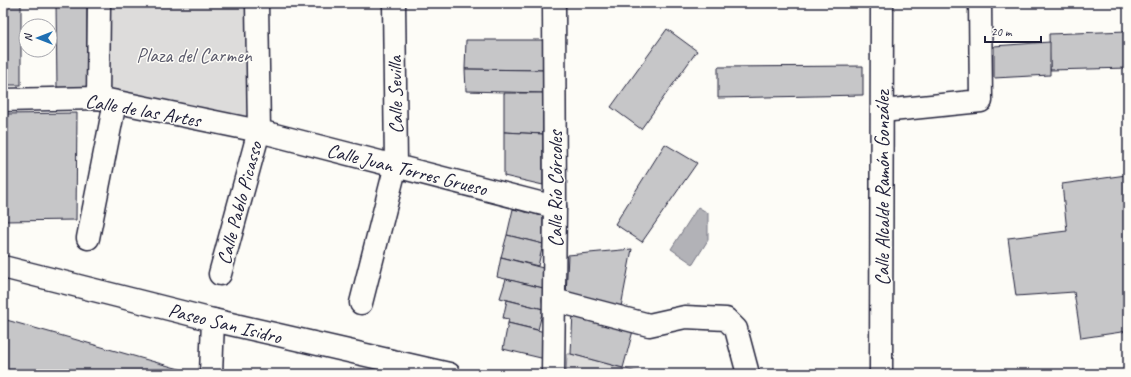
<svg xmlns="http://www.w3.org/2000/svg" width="1131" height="377" font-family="Caveat,sans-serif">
  <rect width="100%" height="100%" fill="#fdfcf7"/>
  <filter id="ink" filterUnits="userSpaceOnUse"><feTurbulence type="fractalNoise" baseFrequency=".025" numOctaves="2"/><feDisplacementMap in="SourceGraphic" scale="8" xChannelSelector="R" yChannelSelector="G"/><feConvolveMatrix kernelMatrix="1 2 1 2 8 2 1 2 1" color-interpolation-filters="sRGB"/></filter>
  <g filter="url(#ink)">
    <g fill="#dddcdb" stroke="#807f8b">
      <polygon points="108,3 247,3 248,119 108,90"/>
      <polygon points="567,354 571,354 644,374 566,374"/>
    </g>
    <polygon fill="#b2b2b7" stroke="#787885" points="698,207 708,213 708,240 693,264 671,249"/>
    <g fill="#c6c6c8" stroke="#22223b">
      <rect x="3" y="3" width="18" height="82"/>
      <polygon points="56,3 87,3 87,88 57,88"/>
      <polygon points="667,29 697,51 641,129 611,107"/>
      <polygon points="1127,31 1128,68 1050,70 1049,34"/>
      <polygon points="466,40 543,40 543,70 465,69"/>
      <polygon points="1050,42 1050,75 994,78 994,46"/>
      <polygon points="863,66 863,95 718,98 718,67"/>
      <polygon points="465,69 543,70 543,93 466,91"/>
      <polygon points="504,93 543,93 543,134 504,132"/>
      <polygon points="77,113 76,220 3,221 3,114"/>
      <polygon points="504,132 543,134 543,185 504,176"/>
      <polygon points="665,144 697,163 642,242 615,224"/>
      <polygon points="1126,175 1128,190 1128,331 1081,338 1074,292 1016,296 1008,238 1067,231 1062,184"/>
      <polygon points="513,209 543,216 543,244 507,235"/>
      <polygon points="507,235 543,244 538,266 501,257"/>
      <polygon points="632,249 620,312 566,296 568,255"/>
      <polygon points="501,257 543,268 543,288 497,277"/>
      <polygon points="506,279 543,288 543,309 500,298"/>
      <polygon points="507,300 543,309 538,330 508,323 509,319 503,318"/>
      <polygon points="573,312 634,327 623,368 571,354"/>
      <polygon points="3,319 190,372 190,374 3,374"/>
      <polygon points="508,323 545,332 545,359 503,349"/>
    </g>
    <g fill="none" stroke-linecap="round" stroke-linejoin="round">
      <g stroke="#22223b" stroke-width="25">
        <g id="minor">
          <polyline points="98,98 99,3"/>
          <polyline points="3,100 98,98 259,131 555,207"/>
          <polyline points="882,111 981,101 980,3"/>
          <polyline points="88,238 115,102"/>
          <polyline points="3,267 213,320 449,374"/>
          <polyline points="220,274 259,131 257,3"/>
          <polyline points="554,300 649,325 685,317 726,319 736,329 748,374"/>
          <polyline points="361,303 396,165 394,3"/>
          <polyline points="211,374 213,320"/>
          <polyline points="553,374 555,207 554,3"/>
          <polyline points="881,374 882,3"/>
        </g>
      </g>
      <use href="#minor" stroke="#fdfcf7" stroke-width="22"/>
    </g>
  </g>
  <g text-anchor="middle" stroke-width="3" stroke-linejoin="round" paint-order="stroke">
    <g font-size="20" fill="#5a5a6b" stroke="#fdfcf7">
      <text x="194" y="62">Plaza del Carmen</text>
    </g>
    <g font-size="20" fill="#22223b" stroke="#fdfcf7">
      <text transform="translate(395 95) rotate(-91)" y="7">Calle Sevilla</text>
      <text transform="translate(143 110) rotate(10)" y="7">Calle de las Artes</text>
      <text transform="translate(407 169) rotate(14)" y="7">Calle Juan Torres Grueso</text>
      <text transform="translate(882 188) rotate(-90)" y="7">Calle Alcalde Ramón González</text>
      <text transform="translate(555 189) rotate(-90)" y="7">Calle Río Córcoles</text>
      <text transform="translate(239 203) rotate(-75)" y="7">Calle Pablo Picasso</text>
      <text transform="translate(225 323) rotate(14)" y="7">Paseo San Isidro</text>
    </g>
  </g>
  <rect width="1131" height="377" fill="none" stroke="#fdfcf7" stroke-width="16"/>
  <rect x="8" y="8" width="1115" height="361" fill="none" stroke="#22223b" stroke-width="1.5" filter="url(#ink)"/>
  <g transform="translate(38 38) rotate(270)"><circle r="19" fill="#fdfcf7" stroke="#a5a5ac"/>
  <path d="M0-3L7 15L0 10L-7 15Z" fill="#1f6fb2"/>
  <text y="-6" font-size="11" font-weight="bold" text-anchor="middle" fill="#22223b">N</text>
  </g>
  <path d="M985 36v6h56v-6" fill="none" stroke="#22223b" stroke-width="2"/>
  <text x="991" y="36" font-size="12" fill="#22223b" stroke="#fdfcf7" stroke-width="3" paint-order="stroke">20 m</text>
</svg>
